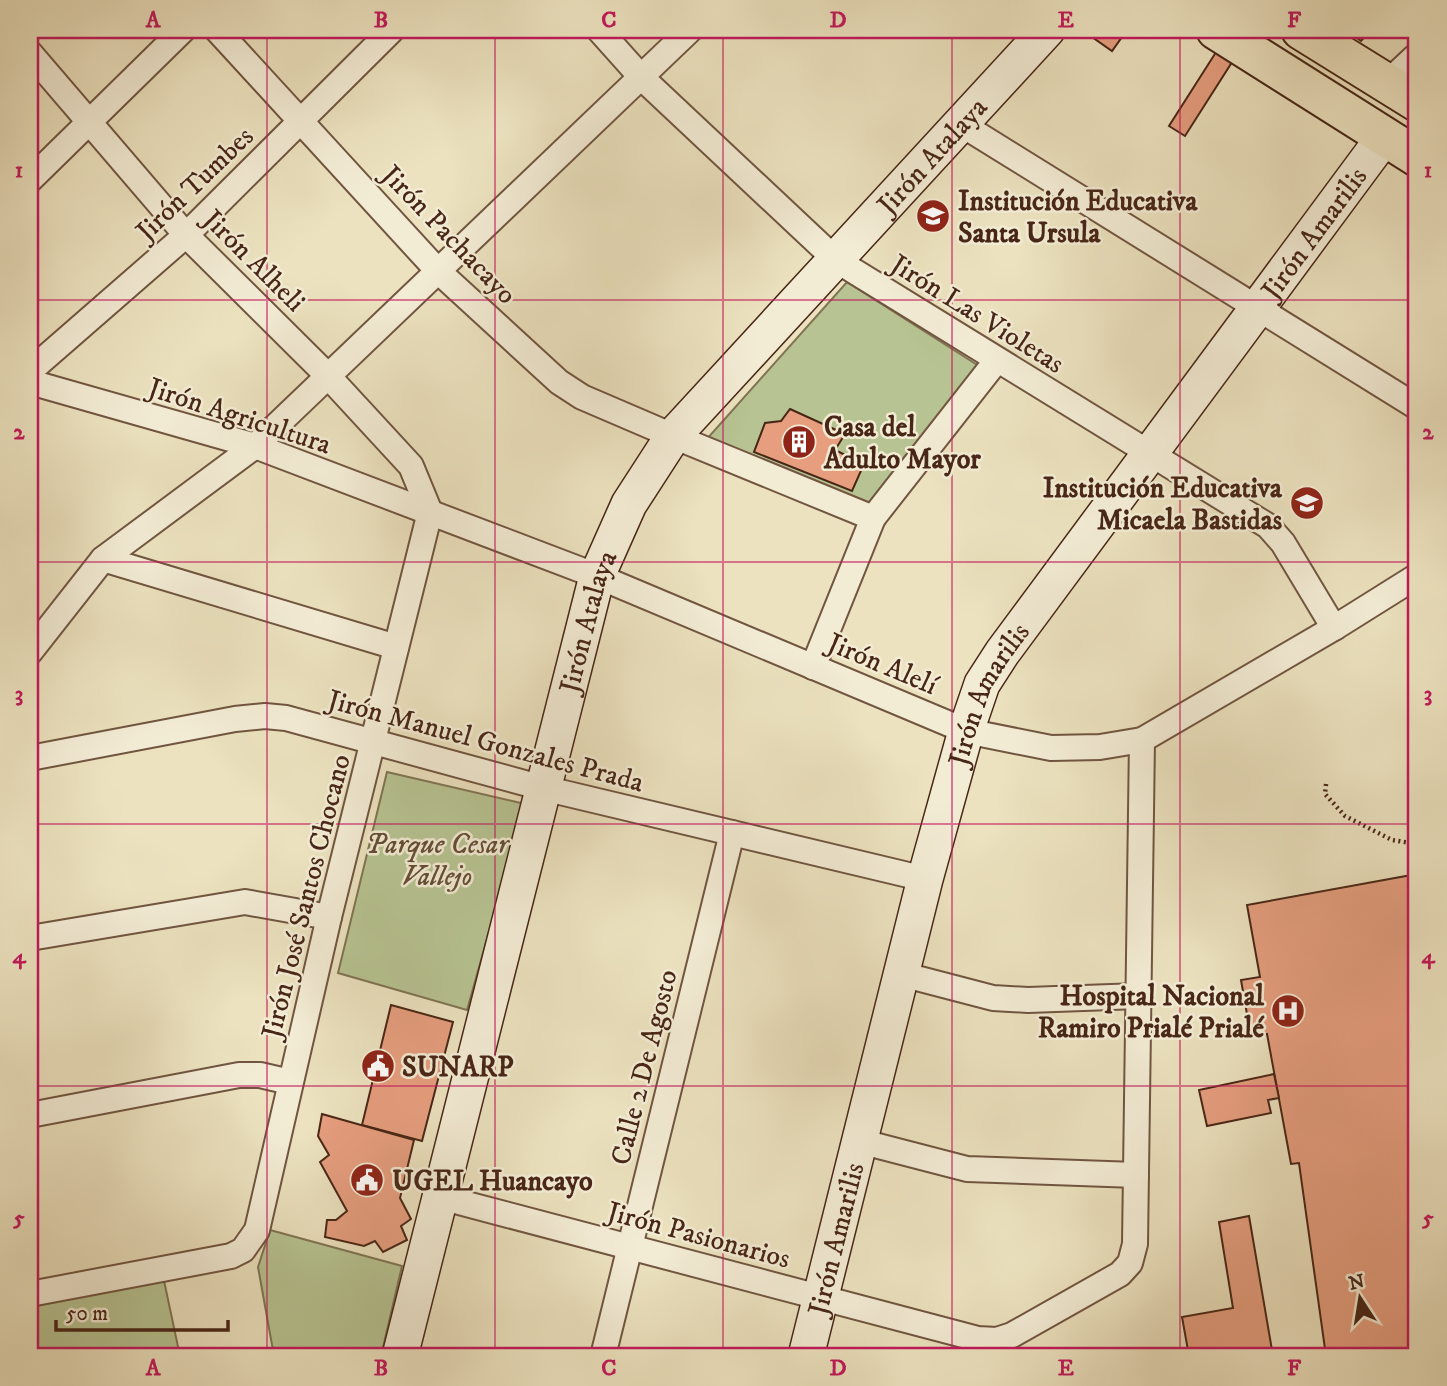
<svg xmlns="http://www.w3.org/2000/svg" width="1447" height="1386" font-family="'IM FELL DW Pica',serif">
  <rect width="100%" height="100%" fill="#ece2bf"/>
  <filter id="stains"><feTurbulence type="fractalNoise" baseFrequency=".00286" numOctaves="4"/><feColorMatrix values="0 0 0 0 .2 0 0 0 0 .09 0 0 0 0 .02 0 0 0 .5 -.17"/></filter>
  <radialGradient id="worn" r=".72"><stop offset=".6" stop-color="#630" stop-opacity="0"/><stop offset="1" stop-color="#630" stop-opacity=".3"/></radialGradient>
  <g fill="#b7c392" stroke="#807454" stroke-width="2">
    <polygon points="847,282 982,368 868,504 705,441"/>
    <polygon points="387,772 525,804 467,1010 338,973"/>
    <polygon points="270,1230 402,1266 381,1356 274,1356 258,1267"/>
    <polygon points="163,1276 180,1356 30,1356 30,1301"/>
  </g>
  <g fill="#e69e7f" stroke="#482616" stroke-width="2">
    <polygon points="1082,30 1127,30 1112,51"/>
    <polygon points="1346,30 1371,30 1361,41"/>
    <polygon points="1218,49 1234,59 1185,136 1169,126"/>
    <polygon points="790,409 845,434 835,450 864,464 852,491 754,452 765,423 781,421"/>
    <polygon points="1417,874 1417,1033 1413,1034 1417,1059 1417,1356 1326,1356 1299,1163 1291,1164 1267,1034 1251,1037 1241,980 1260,977 1247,905"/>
    <polygon points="391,1005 453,1022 422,1141 362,1125"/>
    <polygon points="1274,1074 1279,1098 1268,1100 1271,1113 1207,1126 1199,1090"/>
    <polygon points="322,1114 414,1140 400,1198 411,1219 401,1226 407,1240 383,1252 375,1241 364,1246 325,1237 327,1220 336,1220 347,1211 320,1162 329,1155 318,1136"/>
    <polygon points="1249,1216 1273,1356 1189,1356 1182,1317 1233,1308 1219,1222"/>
  </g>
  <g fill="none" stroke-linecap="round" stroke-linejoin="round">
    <g stroke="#715540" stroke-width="28">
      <g id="street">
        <polyline points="217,30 438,271 559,382 582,397 673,436 873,518"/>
        <polyline points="599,30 641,77 836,260 1268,526 1283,543 1334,628"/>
        <polyline points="30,53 186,235 328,376 411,466 430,512"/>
        <polyline points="1387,83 1417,55"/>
        <polyline points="961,124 1417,407"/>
        <polyline points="30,180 183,30"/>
        <polyline points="30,371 186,235 392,30"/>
        <polyline points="30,382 255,446 597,576 966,731 1051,748 1100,747 1142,740 1334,628 1417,576"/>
        <polyline points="103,559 396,647"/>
        <polyline points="30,652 103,559 255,446 690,30"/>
        <polyline points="813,667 873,518 997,360"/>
        <polyline points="30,758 235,719 265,716 286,718 543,788 925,879"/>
        <polyline points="30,938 245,902 329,917"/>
        <polyline points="901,974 993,998 1028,1000 1139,996"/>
        <polyline points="30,1115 239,1075 260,1075 290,1082"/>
        <polyline points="859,1141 967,1169 1136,1175"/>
        <polyline points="440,1197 978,1339 997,1340 1012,1335 1120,1274 1130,1263 1135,1244 1142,740"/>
        <polyline points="30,1294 231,1256 243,1250 257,1230 329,917 430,512"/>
        <polyline points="603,1356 732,833"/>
      </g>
    </g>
    <g stroke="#482616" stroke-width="38">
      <g id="secondary">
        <path id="s1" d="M 400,1356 L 597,576 L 629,504 L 673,436 L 1047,30"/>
        <path id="s2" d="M 806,1356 L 925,879 L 966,731 L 982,684 L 1002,653 L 1385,136"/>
      </g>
    </g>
    <g stroke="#482616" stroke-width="42">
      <g id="highway">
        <polyline points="1216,30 1417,157"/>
        <polyline points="1301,30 1417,102"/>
      </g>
    </g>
    <g stroke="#482616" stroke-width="4.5" stroke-dasharray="2 3.5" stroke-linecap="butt">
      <polyline points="1415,720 1417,720"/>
      <polyline points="1326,784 1325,794 1345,816 1392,840 1417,844"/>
    </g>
    <use href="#street" stroke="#f3ecd5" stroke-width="24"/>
    <use href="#secondary" stroke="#f3ecd5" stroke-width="35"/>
    <use href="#highway" stroke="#ece2bf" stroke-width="38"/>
  </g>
  <path fill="none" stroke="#c2185b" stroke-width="2" stroke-opacity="0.55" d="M 267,30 L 267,1356M 495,30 L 495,1356M 723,30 L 723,1356M 952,30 L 952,1356M 1180,30 L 1180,1356M 30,300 L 1417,300M 30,562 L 1417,562M 30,824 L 1417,824M 30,1086 L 1417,1086"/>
  <defs>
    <g id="school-disc" transform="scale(1.75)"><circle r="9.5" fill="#8f2418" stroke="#f3ecd5"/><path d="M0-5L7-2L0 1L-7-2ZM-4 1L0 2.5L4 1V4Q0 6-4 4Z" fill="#fff"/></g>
    <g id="building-disc" transform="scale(1.75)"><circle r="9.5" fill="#8f2418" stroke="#f3ecd5"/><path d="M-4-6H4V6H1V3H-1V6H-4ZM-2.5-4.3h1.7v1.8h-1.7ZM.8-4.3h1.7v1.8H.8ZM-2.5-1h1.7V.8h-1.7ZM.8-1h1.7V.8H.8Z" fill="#fff"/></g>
    <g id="hospital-disc" transform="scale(1.75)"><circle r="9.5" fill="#8f2418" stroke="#f3ecd5"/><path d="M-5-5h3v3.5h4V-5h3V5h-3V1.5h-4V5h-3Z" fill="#fff"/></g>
    <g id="civic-disc" transform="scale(1.75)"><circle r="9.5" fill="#8f2418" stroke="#f3ecd5"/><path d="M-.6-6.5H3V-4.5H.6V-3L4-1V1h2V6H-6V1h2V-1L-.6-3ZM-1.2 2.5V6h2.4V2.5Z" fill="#fff"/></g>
  </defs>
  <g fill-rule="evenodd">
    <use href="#school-disc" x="933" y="216"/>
    <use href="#building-disc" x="799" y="442"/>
    <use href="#school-disc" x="1307" y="503"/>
    <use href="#hospital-disc" x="1288" y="1011"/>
    <use href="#civic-disc" x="378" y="1066"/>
    <use href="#civic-disc" x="367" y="1180"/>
  </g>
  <g text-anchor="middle" stroke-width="5" stroke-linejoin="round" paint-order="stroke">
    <g font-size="28" fill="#482616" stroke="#f3ecd5">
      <text dy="10" stroke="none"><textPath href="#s1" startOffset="1346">Jirón Atalaya</textPath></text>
      <text transform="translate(194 183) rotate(-44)" y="10">Jirón Tumbes</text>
      <text dy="10" stroke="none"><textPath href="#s2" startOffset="1255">Jirón Amarilis</textPath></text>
      <text transform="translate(450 234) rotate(46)" y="10">Jirón Pachacayo</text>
      <text transform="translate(255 260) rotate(45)" y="10">Jirón Alheli</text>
      <text transform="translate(978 313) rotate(32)" y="10">Jirón Las Violetas</text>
      <text transform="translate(240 415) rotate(18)" y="10">Jirón Agricultura</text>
      <text dy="10" stroke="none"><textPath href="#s1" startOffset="758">Jirón Atalaya</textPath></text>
      <text transform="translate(883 663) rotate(23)" y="10">Jirón Alelí</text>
      <text dy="10" stroke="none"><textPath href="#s2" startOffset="688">Jirón Amarilis</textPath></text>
      <text transform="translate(486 740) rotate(15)" y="10">Jirón Manuel Gonzales Prada</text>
      <text transform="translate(305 896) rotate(-76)" y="10">Jirón José Santos Chocano</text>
      <text transform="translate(643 1067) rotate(-76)" y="10">Calle 2 De Agosto</text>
      <text transform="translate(699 1234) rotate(15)" y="10">Jirón Pasionarios</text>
      <text dy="10" stroke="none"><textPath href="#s2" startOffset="121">Jirón Amarilis</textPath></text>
    </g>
    <g font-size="28" font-weight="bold" fill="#482616" stroke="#f3ecd5" text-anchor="start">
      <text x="958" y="210">Institución Educativa<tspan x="958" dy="32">Santa Ursula</tspan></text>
      <text x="824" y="436">Casa del<tspan x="824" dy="32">Adulto Mayor</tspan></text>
      <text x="1282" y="497" text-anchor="end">Institución Educativa<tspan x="1282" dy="32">Micaela Bastidas</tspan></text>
      <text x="1264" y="1005" text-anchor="end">Hospital Nacional<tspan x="1264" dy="32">Ramiro Prialé Prialé</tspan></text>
      <text x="402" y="1076">SUNARP</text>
      <text x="392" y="1190">UGEL Huancayo</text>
    </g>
    <g font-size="28" font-style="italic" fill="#644d35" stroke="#f3ecd5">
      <text x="437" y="853">Parque Cesar<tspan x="437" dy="32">Vallejo</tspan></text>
    </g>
  </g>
  <rect width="1447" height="1386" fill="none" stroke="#ece2bf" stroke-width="77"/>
  <g transform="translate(1360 1298) rotate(348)" stroke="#f3ecd5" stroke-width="5" paint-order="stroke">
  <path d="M0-5L12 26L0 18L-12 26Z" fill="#482616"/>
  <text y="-10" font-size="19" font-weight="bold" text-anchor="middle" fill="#482616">N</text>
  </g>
  <path d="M56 1320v10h172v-10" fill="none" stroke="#482616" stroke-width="3.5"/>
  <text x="66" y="1320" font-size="21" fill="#482616" stroke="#f3ecd5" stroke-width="5" paint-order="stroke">50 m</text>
  <rect x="38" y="38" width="1370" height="1310" fill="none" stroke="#c2185b" stroke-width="2.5"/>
  <g font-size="23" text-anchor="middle" font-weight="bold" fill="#c2185b">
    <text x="153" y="27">A</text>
    <text x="381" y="27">B</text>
    <text x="609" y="27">C</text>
    <text x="838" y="27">D</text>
    <text x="1066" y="27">E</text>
    <text x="1294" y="27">F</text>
    <text x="19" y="177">1</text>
    <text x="1428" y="177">1</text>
    <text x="19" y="439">2</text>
    <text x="1428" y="439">2</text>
    <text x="19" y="701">3</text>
    <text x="1428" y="701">3</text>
    <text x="19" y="963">4</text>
    <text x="1428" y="963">4</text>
    <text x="19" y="1225">5</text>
    <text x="1428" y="1225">5</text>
    <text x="153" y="1375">A</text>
    <text x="381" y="1375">B</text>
    <text x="609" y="1375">C</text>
    <text x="838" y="1375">D</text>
    <text x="1066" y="1375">E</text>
    <text x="1294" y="1375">F</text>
  </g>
  <rect width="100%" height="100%" filter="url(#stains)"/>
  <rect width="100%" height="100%" fill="url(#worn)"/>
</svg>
